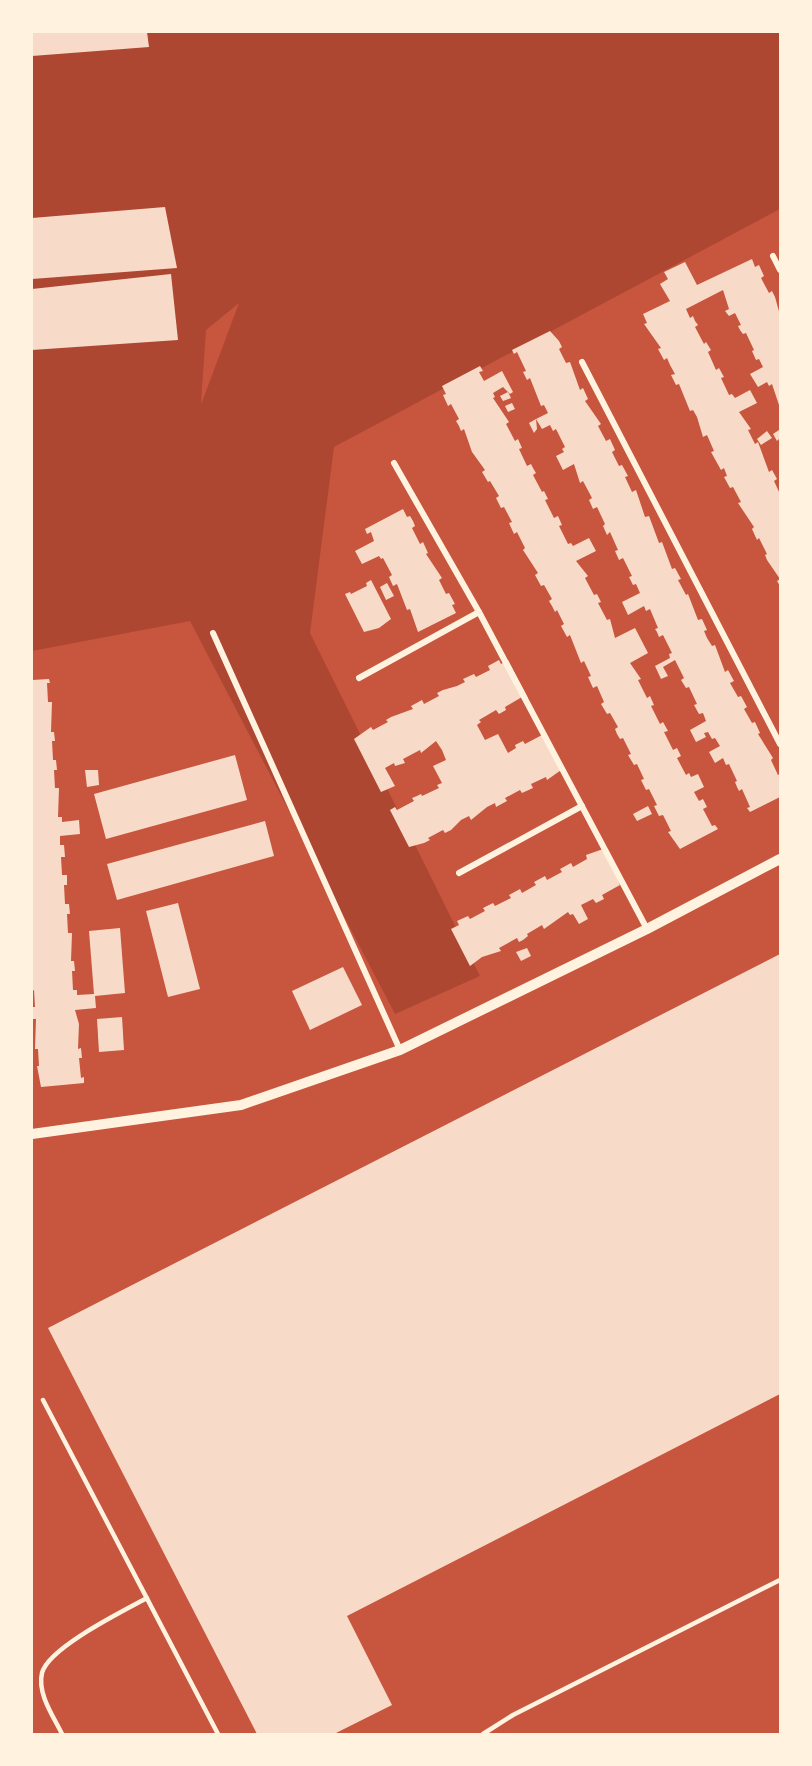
<svg xmlns="http://www.w3.org/2000/svg" width="812" height="1766" font-family="Lora,serif">
  <rect width="100%" height="100%" fill="#c8553d"/>
  <path fill="#ae4732" fill-rule="evenodd" d="M 32,32 L 780,32 L 780,209 L 334,447 L 310,633 L 480,976 L 395,1014 L 190,621 L 32,651 ZM 239,303 L 202,402 L 201,403 L 206,330 Z"/>
  <g fill="#f7dbc8">
    <polygon points="32,32 147,32 149,47 32,56"/>
    <polygon points="165,207 177,268 32,279 32,218"/>
    <polygon points="752,259 755,267 759,265 764,276 761,278 769,293 772,291 775,297 780,315 780,408 772,384 769,386 767,382 758,387 750,374 763,367 759,359 756,360 752,351 754,350 746,333 743,334 740,330 738,326 741,325 735,313 729,316 725,311 729,309 723,290 686,309 690,318 693,316 695,321 698,325 695,327 704,344 706,342 711,350 708,352 716,370 719,368 724,377 721,378 729,395 732,394 735,398 750,390 757,403 739,412 751,429 748,430 755,444 758,442 769,472 772,470 777,479 774,481 780,494 780,586 777,581 780,579 767,560 765,555 767,554 759,538 757,540 752,529 754,527 738,503 741,502 733,487 730,488 724,477 727,476 724,468 721,470 711,452 714,451 707,435 703,437 697,417 693,410 690,411 679,384 676,385 671,375 675,374 670,365 667,358 664,360 658,349 661,348 644,324 647,323 643,314 670,301 660,284 668,279 664,272 685,262 697,285"/>
    <polygon points="171,274 178,340 32,350 32,289"/>
    <polygon points="550,331 559,341 562,347 559,349 566,363 570,362 580,390 583,388 588,399 585,401 601,424 598,426 606,441 610,439 615,450 612,452 619,466 622,465 628,476 625,477 632,492 636,490 645,517 649,516 659,543 662,542 672,569 675,568 681,579 678,580 686,595 688,594 698,620 702,619 707,630 704,631 707,638 712,646 715,645 725,672 728,670 734,681 730,683 738,697 741,696 747,707 744,709 752,723 755,722 760,733 758,734 773,758 771,760 778,775 780,774 780,797 750,812 747,808 750,807 742,789 739,791 737,787 735,782 737,781 729,764 726,765 723,758 715,763 709,752 720,746 715,738 712,739 708,732 704,733 706,737 696,742 690,730 706,721 703,713 699,714 694,705 697,704 689,687 686,688 681,680 684,678 675,660 663,667 668,676 661,679 655,666 670,658 669,654 672,653 663,635 659,637 657,632 655,629 658,628 650,609 646,611 644,606 628,615 622,602 640,593 636,584 633,585 629,577 632,576 623,558 619,560 615,551 618,550 610,532 607,535 603,526 605,524 597,507 593,509 589,500 592,498 583,481 580,483 574,464 563,470 556,456 564,452 562,449 565,447 556,429 553,431 550,425 542,429 536,419 548,413 544,405 541,406 530,378 527,380 523,372 526,371 517,352 514,354 512,350"/>
    <polygon points="480,366 483,371 479,372 484,381 502,371 513,392 510,394 503,387 493,393 495,397 493,398 509,422 506,424 515,441 518,439 522,448 519,449 527,466 531,464 533,468 536,473 533,475 542,492 544,491 548,499 545,500 554,518 558,516 562,525 559,526 568,544 571,543 573,546 589,538 596,551 576,561 588,576 585,578 594,595 597,594 601,602 598,603 607,620 610,619 615,638 635,628 648,653 630,663 641,679 638,680 647,698 650,696 654,705 651,706 660,724 663,722 668,731 664,732 673,750 677,748 681,756 677,758 686,775 689,773 691,777 698,774 704,787 694,792 699,801 703,799 707,807 703,809 712,826 715,825 718,829 680,849 668,832 671,831 663,815 659,816 654,806 657,805 649,789 646,790 641,780 644,779 637,764 634,765 628,755 631,754 623,738 620,739 617,734 615,729 618,727 610,713 607,714 601,704 604,702 597,686 593,688 588,677 591,676 584,661 581,663 570,635 567,637 561,626 564,624 557,610 555,612 552,606 549,601 552,599 544,585 541,586 535,575 538,573 523,550 525,548 517,532 514,534 509,523 512,522 504,507 501,508 496,498 499,496 490,481 488,482 482,472 485,470 472,452 464,429 461,431 459,426 456,421 459,419 451,404 448,406 443,395 446,394 442,386"/>
    <polygon points="508,392 511,398 503,401 500,396"/>
    <polygon points="512,403 515,409 508,412 505,406"/>
    <polygon points="536,419 537,429 534,433 529,423"/>
    <polygon points="779,430 780,438 777,441 773,434"/>
    <polygon points="767,431 772,438 761,445 757,439"/>
    <polygon points="403,509 407,517 410,516 413,521 415,526 412,528 420,544 423,542 428,553 426,554 442,578 439,580 446,594 449,593 455,604 452,605 456,613 418,632 410,609 407,610 397,584 393,586 389,577 392,575 383,558 381,559 379,556 362,564 355,551 374,541 371,532 367,534 365,529"/>
    <polygon points="371,580 391,619 379,628 364,632 345,594 350,592 351,594 367,586 366,583"/>
    <polygon points="387,583 394,596 386,600 380,587"/>
    <polygon points="499,660 501,664 508,660 528,698 522,697 505,707 506,710 499,714 496,710 479,720 481,722 477,725 485,740 498,734 508,753 516,748 515,745 523,741 525,744 542,735 564,768 547,780 546,777 531,784 533,788 522,793 520,790 505,798 507,801 496,807 495,803 487,807 471,820 469,816 461,820 451,830 445,833 443,830 428,838 430,840 424,843 409,847 390,810 395,807 397,810 414,801 412,798 417,796 421,794 422,796 439,788 437,785 442,783 433,766 446,760 442,750 436,741 421,753 420,750 403,759 405,763 395,766 394,763 385,768 395,786 381,792 354,739 371,727 373,730 388,722 386,720 391,717 413,709 411,706 422,700 424,704 439,696 437,693 443,690 457,686 465,682 463,679 474,674 476,677 490,670 488,666"/>
    <polygon points="49,679 50,683 47,683 48,702 52,702 51,732 54,732 55,741 52,741 53,760 56,760 57,770 54,770 55,788 59,788 58,817 62,817 62,822 79,820 80,834 60,836 60,845 64,845 65,857 61,857 62,875 67,875 67,885 64,885 65,904 69,904 70,914 67,914 68,933 72,933 71,961 74,961 75,971 72,971 73,990 77,990 77,995 94,994 89,931 120,928 125,993 95,996 96,1008 75,1010 79,1024 78,1049 81,1048 82,1058 79,1058 81,1078 84,1077 84,1083 41,1087 37,1066 39,1066 38,1049 35,1049 36,1019 33,1019 32,1007 35,1007 34,990 32,991 32,680"/>
    <polygon points="235,755 247,800 106,839 94,794"/>
    <polygon points="85,770 98,770 99,785 87,787"/>
    <polygon points="648,806 652,814 637,821 633,814"/>
    <polygon points="265,821 274,856 117,900 107,864"/>
    <polygon points="606,848 620,885 602,895 604,899 596,903 593,899 581,905 588,919 579,924 573,914 570,915 568,912 544,929 542,925 527,934 528,936 523,940 519,942 517,938 499,948 501,951 482,957 470,966 451,929 459,925 457,921 468,916 470,919 485,911 483,908 493,903 495,906 511,898 509,895 520,889 522,893 536,885 534,882 545,876 547,880 562,872 560,869 571,863 573,867 587,859 586,855"/>
    <polygon points="178,903 200,989 168,997 146,911"/>
    <polygon points="527,948 531,956 521,961 516,952"/>
    <polygon points="780,954 780,1394 347,1616 392,1705 334,1734 257,1734 48,1328"/>
    <polygon points="343,967 362,1005 310,1030 292,991"/>
    <polygon points="122,1017 124,1050 99,1052 97,1019"/>
  </g>
  <g fill="none" stroke-linecap="round" stroke-linejoin="round">
    <g stroke="#fff3e0" stroke-width="4.5">
      <polyline points="43,1400 218,1734"/>
      <path d="M 62,1734 C 54,1717 37,1694 42,1673 C 48,1648 123,1611 147,1598"/>
      <polyline points="483,1734 513,1715 780,1580"/>
    </g>
    <g stroke="#fff3e0" stroke-width="6">
      <polyline points="773,256 780,270"/>
      <polyline points="582,362 780,744"/>
      <polyline points="394,463 479,612 647,929"/>
      <polyline points="213,633 400,1050"/>
      <polyline points="359,678 479,612"/>
      <polyline points="459,873 582,806"/>
    </g>
    <polyline stroke="#fff3e0" stroke-width="10" points="32,1134 241,1105 400,1050 647,929 780,859"/>
  </g>
  <rect width="812" height="1766" fill="none" stroke="#fff3e0" stroke-width="66"/>
</svg>
